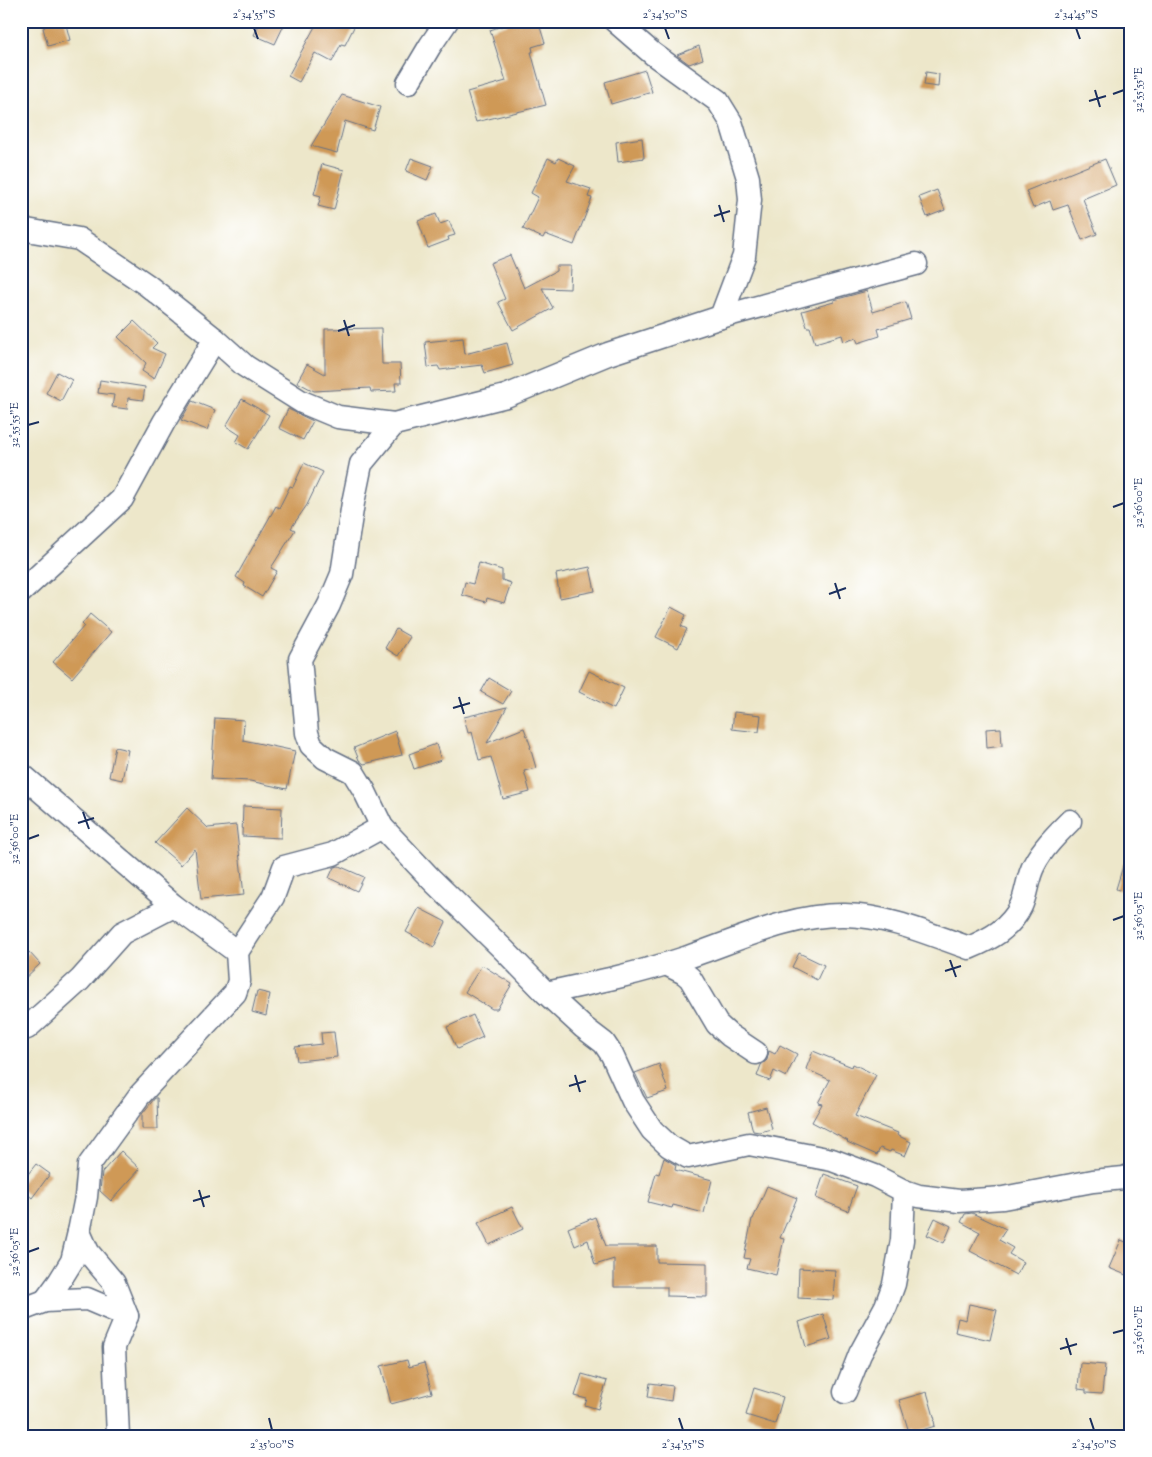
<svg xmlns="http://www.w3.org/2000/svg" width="1152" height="1457" font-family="'Sorts Mill Goudy',serif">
  <rect width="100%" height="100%" fill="#fff"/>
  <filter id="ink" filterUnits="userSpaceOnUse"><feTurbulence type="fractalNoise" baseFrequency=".02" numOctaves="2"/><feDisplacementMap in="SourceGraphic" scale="10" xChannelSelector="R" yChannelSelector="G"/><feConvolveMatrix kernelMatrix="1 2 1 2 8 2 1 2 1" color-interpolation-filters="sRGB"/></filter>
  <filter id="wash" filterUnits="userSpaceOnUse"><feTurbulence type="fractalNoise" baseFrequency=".0096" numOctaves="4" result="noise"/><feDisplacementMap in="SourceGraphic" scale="20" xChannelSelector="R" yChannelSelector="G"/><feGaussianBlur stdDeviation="1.12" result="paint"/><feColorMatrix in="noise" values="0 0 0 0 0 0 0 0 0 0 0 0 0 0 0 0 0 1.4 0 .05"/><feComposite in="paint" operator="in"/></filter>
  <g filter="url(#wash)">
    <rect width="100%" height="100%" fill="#ede7ca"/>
    <g id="blocks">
      <g fill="#cf9957">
        <polygon points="44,21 65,21 70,40 48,46 43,28 45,27"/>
        <polygon points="261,21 276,21 284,25 275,44 254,35"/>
        <polygon points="318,21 357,21 345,45 341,44 332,62 315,53 299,82 288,76"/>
        <polygon points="517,21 538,21 545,43 532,47 533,52 531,52 546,105 476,122 467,92 506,81 490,30"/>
        <polygon points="699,46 703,59 689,64 677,55"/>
        <polygon points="645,70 652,92 611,104 605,82"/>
        <polygon points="926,72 939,74 938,87 924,85"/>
        <polygon points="342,95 380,107 373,130 345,121 337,153 311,146"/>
        <polygon points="642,138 644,158 618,162 616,142"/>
        <polygon points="411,158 433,166 427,180 406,171"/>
        <polygon points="548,158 556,162 558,158 575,166 567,181 591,189 588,197 592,198 574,245 545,234 543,238 523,229 538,197 531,193"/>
        <polygon points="1105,159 1116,185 1083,199 1097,234 1082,240 1068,205 1053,210 1050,201 1033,208 1026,191"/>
        <polygon points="322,164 344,170 334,210 318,206 321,196 314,194"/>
        <polygon points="937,190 945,210 927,217 919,197"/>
        <polygon points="436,214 440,224 449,221 455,235 448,237 449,240 428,248 418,221"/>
        <polygon points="510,255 524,288 556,271 556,266 571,266 570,289 542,288 553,308 513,330 498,302 505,299 490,263"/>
        <polygon points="867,291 873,312 906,302 911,319 878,329 880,336 858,343 856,338 844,342 842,335 815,343 810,327 807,327 802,311 834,302 834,300"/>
        <polygon points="134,321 157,343 152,348 165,354 154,379 142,371 146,363 118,337"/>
        <polygon points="381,328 382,364 400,364 401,383 395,383 396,391 371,392 370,388 314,391 297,382 307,364 325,374 325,329"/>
        <polygon points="463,338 465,354 507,343 513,365 485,373 482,365 440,370 438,366 428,367 425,342"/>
        <polygon points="57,372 72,380 61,401 46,393"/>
        <polygon points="100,380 145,387 143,400 128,398 127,409 112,407 114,395 98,393"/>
        <polygon points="242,399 269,415 248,449 236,442 240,435 226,426"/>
        <polygon points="192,401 215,410 207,430 181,420"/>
        <polygon points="288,409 313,421 303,440 279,428"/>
        <polygon points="304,463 323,472 307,505 291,528 295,530 271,568 277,571 262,597 244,586 245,583 236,577 276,506 279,508 290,486 293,487"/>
        <polygon points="479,563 502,570 502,580 511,583 504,603 487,598 486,602 462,595 465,582 473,584"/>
        <polygon points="590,567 595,591 560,598 556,574"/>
        <polygon points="671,607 686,615 681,626 687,629 678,648 656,637"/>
        <polygon points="90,614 111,632 72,678 53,662 84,626 82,624"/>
        <polygon points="396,629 410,637 398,656 385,648"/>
        <polygon points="589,671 624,688 614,709 579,692"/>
        <polygon points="489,678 511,691 503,704 481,692"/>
        <polygon points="507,707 487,743 524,728 531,747 530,747 536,768 524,771 530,792 503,799 491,757 479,760 472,732 468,733 464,717"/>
        <polygon points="734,712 761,715 759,732 732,729"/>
        <polygon points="215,718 244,720 243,740 295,751 287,789 250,781 211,779"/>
        <polygon points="1001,728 1002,746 987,748 986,729"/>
        <polygon points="395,731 402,755 364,764 359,760 354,748"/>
        <polygon points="436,744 441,760 414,769 409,754"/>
        <polygon points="115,747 128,750 122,780 109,777"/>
        <polygon points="243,806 282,808 281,838 242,836"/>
        <polygon points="187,808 208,828 236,825 244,895 201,899 195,849 181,865 155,843"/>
        <polygon points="1127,853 1131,854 1131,894 1116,889"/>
        <polygon points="339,866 364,877 357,891 329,878 334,867"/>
        <polygon points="419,908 446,922 434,947 406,932"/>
        <polygon points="29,952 40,964 21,982 21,960"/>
        <polygon points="799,953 824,965 817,980 792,967"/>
        <polygon points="482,965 512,984 497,1009 492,1009 465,992"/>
        <polygon points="257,991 270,994 266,1016 252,1012"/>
        <polygon points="473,1015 483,1037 457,1049 447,1027"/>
        <polygon points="334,1032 337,1057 297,1061 295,1047 322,1044 321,1033"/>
        <polygon points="780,1045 797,1054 786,1077 774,1071 770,1081 757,1076 761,1065 767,1060 769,1051 775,1054"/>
        <polygon points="813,1051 852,1067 853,1064 876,1075 855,1116 898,1133 897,1135 911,1142 905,1156 891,1150 890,1152 880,1148 877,1155 847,1142 848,1141 812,1122 822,1104 818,1103 830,1080 806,1069"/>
        <polygon points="659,1064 668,1091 647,1098 635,1073"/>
        <polygon points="155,1098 157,1098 158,1129 142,1129 142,1114"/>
        <polygon points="766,1107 772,1129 759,1132 753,1131 748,1112"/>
        <polygon points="121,1151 140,1169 111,1201 100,1191 102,1172"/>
        <polygon points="664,1158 676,1165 675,1170 712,1180 704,1213 673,1205 672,1208 648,1202 656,1173 659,1174"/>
        <polygon points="36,1164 50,1174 32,1198 21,1189 21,1183"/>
        <polygon points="824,1174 857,1186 848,1211 816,1198"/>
        <polygon points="767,1186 797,1198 780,1238 784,1239 776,1275 747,1268 750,1259 744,1258 752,1219 753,1219"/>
        <polygon points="512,1207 523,1229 489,1245 478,1223"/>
        <polygon points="972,1213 1006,1229 999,1240 1013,1248 1009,1254 1023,1262 1016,1275 970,1251 980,1232 961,1222 965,1214"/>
        <polygon points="595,1217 606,1246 657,1246 657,1262 707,1263 707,1297 667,1296 667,1287 614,1287 614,1259 595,1265 588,1240 575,1246 568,1228"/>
        <polygon points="935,1218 951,1226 944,1243 927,1235"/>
        <polygon points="1121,1240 1131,1244 1131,1277 1109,1268"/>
        <polygon points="799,1268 835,1270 833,1300 798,1298"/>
        <polygon points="969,1304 997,1310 990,1340 955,1332 958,1318 966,1320"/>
        <polygon points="823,1314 831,1339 806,1347 799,1322"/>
        <polygon points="407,1360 409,1367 424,1363 432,1393 391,1404 381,1366"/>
        <polygon points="1080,1363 1105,1365 1102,1394 1086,1393 1086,1390 1078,1389"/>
        <polygon points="582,1374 607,1381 598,1409 585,1405 587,1399 575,1396"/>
        <polygon points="650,1383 673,1386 671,1401 648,1397"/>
        <polygon points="754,1388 783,1397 775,1424 746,1415"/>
        <polygon points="927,1392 935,1420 934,1421 935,1426 916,1432 915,1430 909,1432 899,1400"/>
      </g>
    </g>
  </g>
  <g filter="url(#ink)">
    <use href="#blocks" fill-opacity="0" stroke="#646f84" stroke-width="1"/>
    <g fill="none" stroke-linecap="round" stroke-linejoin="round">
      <g stroke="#646f84" stroke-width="25">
        <g id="minor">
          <polyline points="615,21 653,54 718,101 731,122 748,178 750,200 744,256 721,317"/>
          <polyline points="408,83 430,46 447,21"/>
          <polyline points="21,229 79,239 147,285 215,339 245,366 302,402 338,417 394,424 506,396 608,354 721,317 916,264"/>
          <polyline points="394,424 361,464 353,503 342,574 329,605 300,659 307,733 311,745 325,758 353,772 364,790 382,827 432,880 504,950 546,993 583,1027 604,1043 612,1055 633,1101 652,1130 669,1146 688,1157 749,1144 832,1160 875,1176 904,1191 919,1196 959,1201 1003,1198 1093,1181 1124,1178 1131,1175"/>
          <polyline points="21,592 122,499 164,422 215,339"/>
          <polyline points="21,774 174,906"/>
          <polyline points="666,964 684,973 690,978 717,1024 729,1035 756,1053"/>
          <path d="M 546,993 C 593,983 640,973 685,958 C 737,941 789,914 845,915 C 888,916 929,934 969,948 C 990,939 1010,929 1021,906 C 1027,893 1027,878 1034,865 C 1042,849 1057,834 1070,821"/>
          <polyline points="21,1030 27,1028 80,980 122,933 174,906 237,952 273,897 284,867 333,854 382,827"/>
          <polyline points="45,1301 59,1282 72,1261 79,1232"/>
          <polyline points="21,1310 45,1301 87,1299 127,1316"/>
          <polyline points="845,1392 860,1354 886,1306 894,1284 902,1240 904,1191"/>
          <polyline points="118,1436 114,1347 127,1316 114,1283 88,1252 79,1232 86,1197 89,1165 139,1096 235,993 239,981 237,952"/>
        </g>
      </g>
      <use href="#minor" stroke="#fff" stroke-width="22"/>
    </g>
  </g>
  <path fill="none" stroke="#1b2f5e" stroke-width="2" d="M 254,28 L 258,39M 665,28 L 669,39M 1076,28 L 1080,39M 1095,90 L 1100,107M 1113,94 L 1124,90M 1089,101 L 1106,96M 719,205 L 724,222M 714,216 L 730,211M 344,320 L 349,336M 338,331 L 355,325M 28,425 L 39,422M 1113,507 L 1124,503M 835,583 L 840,599M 829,594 L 846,588M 459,697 L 464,714M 453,708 L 470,703M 83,812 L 89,829M 78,823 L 94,818M 28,839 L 39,835M 1113,920 L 1124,916M 950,960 L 956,977M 945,971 L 961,966M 575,1075 L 580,1092M 569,1086 L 586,1081M 199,1190 L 204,1207M 193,1201 L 210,1196M 28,1252 L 39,1248M 1113,1333 L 1124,1330M 1066,1338 L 1071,1355M 1060,1349 L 1077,1344M 269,1418 L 272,1430M 679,1418 L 683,1430M 1090,1418 L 1094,1430"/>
  <rect width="1152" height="1457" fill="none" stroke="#fff" stroke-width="55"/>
  <rect x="28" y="28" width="1096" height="1402" fill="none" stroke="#1b2f5e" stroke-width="2"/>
  <g font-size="12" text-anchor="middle" fill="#1b2f5e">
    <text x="254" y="18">2°34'55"S</text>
    <text x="665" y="18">2°34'50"S</text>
    <text x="1076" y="18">2°34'45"S</text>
    <text transform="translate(1138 90) rotate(-90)" y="4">32°55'55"E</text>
    <text transform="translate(14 425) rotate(-90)" y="4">32°55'55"E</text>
    <text transform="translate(1138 503) rotate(-90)" y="4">32°56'00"E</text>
    <text transform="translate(14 839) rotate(-90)" y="4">32°56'00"E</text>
    <text transform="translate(1138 916) rotate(-90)" y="4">32°56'05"E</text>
    <text transform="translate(14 1252) rotate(-90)" y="4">32°56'05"E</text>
    <text transform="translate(1138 1330) rotate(-90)" y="4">32°56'10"E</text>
    <text x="272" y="1448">2°35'00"S</text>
    <text x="683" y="1448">2°34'55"S</text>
    <text x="1094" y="1448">2°34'50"S</text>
  </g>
</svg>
